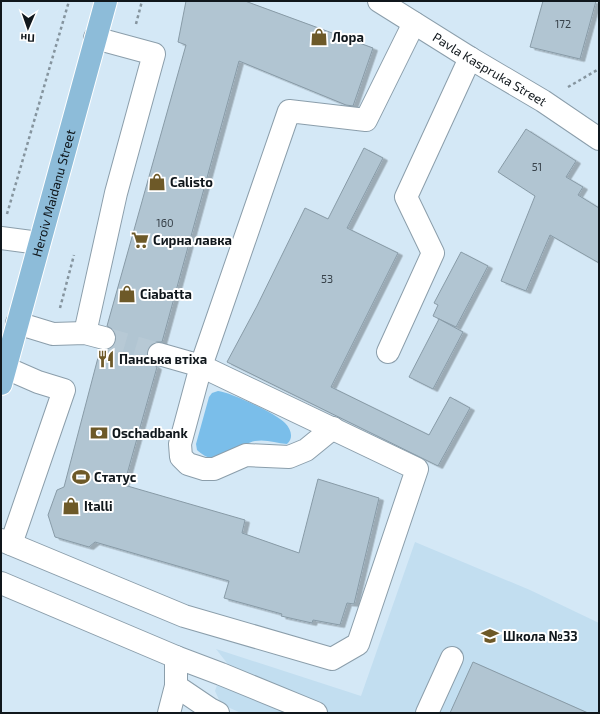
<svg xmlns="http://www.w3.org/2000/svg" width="600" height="714" font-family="'Exo 2',sans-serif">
  <defs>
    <filter id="shadow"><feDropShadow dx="4.5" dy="2.5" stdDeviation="0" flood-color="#0004"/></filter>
  </defs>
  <rect width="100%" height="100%" fill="#d4e8f6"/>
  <polygon fill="#c2def0" points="415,542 530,590 599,623 599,713 241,713 221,704 215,691 221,674 227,663 216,649 361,696"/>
  <path fill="#7abeea" d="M 218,391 C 230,392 277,414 285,423 C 291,429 294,438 287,444 C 276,443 266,439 255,441 C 240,444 220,463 205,456 C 202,454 199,452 197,450 L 196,444 L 209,397 L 212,393 Z"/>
  <g fill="#b1c5d2" stroke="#889ba7" filter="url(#shadow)">
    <polygon points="186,1 245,1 373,48 353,106 346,105 239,61 162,342 156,342 151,345 147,351 147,357 150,362 157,367 124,485 245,520 242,533 299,553 318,479 379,498 354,604 347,603 340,625 313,620 312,623 281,616 282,614 224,598 229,581 95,542 89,547 55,537 48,515 57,490 64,487 100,350 108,350 113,346 116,342 116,334 112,329 107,326 186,45 178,42"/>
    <polygon points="543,1 596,1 580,59 530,47"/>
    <polygon points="526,129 576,161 566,177 583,187 578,195 599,208 599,263 550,235 526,291 501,281 535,196 498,172"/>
    <polygon points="364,148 383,158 347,228 398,253 331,387 429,435 450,397 470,408 438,466 227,362 257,306 305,208 328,219"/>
    <polygon points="461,252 488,266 456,327 433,316 438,305 434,303"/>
    <polygon points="439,319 463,332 433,389 409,377"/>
    <polygon points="473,662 588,713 450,713"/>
  </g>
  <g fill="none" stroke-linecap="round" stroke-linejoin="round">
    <polyline stroke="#b7c9d5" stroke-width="22" stroke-dasharray="22 11" stroke-linecap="butt" points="104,338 159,354"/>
    <g stroke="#8b9eab" stroke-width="24">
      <g id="minor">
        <path id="s1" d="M 379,1 L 470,58 L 543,101 L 599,139"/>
        <polyline points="1,238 39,243"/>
        <polyline points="17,323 53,334 85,333 104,338"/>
        <polyline points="85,333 116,193 154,54 95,38"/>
        <polyline points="388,352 433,253 406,197 470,58"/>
        <polyline points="6,368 38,382 64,390 11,544"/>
        <polyline points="333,428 306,450 289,457 246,455 214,469 204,469 188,464 181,457 180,444 201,366 289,111 366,120 414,23"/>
        <polyline points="1,540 184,616 332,659 358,644 417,469 201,366 159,354"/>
        <polyline points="1,583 176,657 221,674 316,713"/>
        <polyline points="176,657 176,686 210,709 218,713"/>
        <polyline points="169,713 176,686"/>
        <polyline points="427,713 452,658"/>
      </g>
    </g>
    <g stroke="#fff" stroke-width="24">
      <g id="major">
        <path id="s2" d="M 1,384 L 106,1"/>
      </g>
    </g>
    <g stroke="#85949e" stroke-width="2.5" stroke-dasharray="3 3" stroke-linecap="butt">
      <polyline points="136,24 142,1"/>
      <polyline points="568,87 599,69"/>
      <polyline points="7,214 69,1"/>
      <polyline points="60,308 74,255"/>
    </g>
    <use href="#minor" stroke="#fff" stroke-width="22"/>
    <use href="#major" stroke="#8dbcd9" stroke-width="22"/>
  </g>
  <defs>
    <g id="shop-bare" transform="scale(1.38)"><path d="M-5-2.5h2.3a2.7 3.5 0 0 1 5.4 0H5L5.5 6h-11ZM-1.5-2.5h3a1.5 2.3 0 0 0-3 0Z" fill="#6d5928" stroke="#fff" stroke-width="2.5" paint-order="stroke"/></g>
    <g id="supermarket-bare" transform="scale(1.38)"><path d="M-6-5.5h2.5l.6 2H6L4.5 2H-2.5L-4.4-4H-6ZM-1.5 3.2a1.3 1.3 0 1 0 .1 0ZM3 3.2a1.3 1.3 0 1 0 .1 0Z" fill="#6d5928" stroke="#fff" stroke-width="2.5" paint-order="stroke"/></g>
    <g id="restaurant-bare" transform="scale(1.38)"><path d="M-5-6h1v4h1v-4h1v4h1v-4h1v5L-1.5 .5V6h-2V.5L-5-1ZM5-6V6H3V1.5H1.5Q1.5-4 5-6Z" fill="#6d5928" stroke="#fff" stroke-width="2.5" paint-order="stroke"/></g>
    <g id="bank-bare" transform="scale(1.38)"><path d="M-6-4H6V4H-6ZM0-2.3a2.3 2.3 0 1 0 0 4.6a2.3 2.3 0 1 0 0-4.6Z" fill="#6d5928" stroke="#fff" stroke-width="2.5" paint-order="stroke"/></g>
    <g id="stadium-bare" transform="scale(1.38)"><path d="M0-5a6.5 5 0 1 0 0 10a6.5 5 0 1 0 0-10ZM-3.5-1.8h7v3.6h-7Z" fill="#6d5928" stroke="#fff" stroke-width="2.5" paint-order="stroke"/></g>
    <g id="school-bare" transform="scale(1.38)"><path d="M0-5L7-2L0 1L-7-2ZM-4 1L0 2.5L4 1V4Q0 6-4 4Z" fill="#6d5928" stroke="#fff" stroke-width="2.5" paint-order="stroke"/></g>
  </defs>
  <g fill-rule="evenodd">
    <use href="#shop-bare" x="319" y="37"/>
    <use href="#shop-bare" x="157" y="182"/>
    <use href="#supermarket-bare" x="140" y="240"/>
    <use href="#shop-bare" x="127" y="294"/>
    <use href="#restaurant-bare" x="106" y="359"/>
    <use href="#bank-bare" x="99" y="433"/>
    <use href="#stadium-bare" x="81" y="477"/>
    <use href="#shop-bare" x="71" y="506"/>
    <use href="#school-bare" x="490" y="636"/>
  </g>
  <g text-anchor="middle" stroke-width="4" stroke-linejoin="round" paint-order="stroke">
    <g font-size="11" fill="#38424a">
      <text x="563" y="28">172</text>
      <text x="537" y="171">51</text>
      <text x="165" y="227">160</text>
      <text x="327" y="283">53</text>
    </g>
    <g font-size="13" font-weight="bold" fill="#10171c" stroke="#fff" text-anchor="start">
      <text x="332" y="42">Лора</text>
      <text x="170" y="187">Calisto</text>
      <text x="153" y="245">Сирна лавка</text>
      <text x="140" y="299">Ciabatta</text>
      <text x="119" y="364">Панська втіха</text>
      <text x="112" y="438">Oschadbank</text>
      <text x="94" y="482">Статус</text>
      <text x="84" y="511">Italli</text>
      <text x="503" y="641">Школа №33</text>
    </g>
    <g font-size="13" fill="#10171c" stroke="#fff">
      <text dy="5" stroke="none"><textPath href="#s1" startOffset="130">Pavla Kaspruka Street</textPath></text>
      <text dy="5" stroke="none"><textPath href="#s2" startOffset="198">Heroiv Maidanu Street</textPath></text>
    </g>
  </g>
  <rect width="600" height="714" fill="none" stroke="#10171c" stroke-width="4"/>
  <g transform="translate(28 28) rotate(182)" stroke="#ffffff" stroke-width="3" paint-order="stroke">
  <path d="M0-3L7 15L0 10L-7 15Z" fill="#10171c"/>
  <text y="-6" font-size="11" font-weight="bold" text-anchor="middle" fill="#10171c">Пн</text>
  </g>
</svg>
